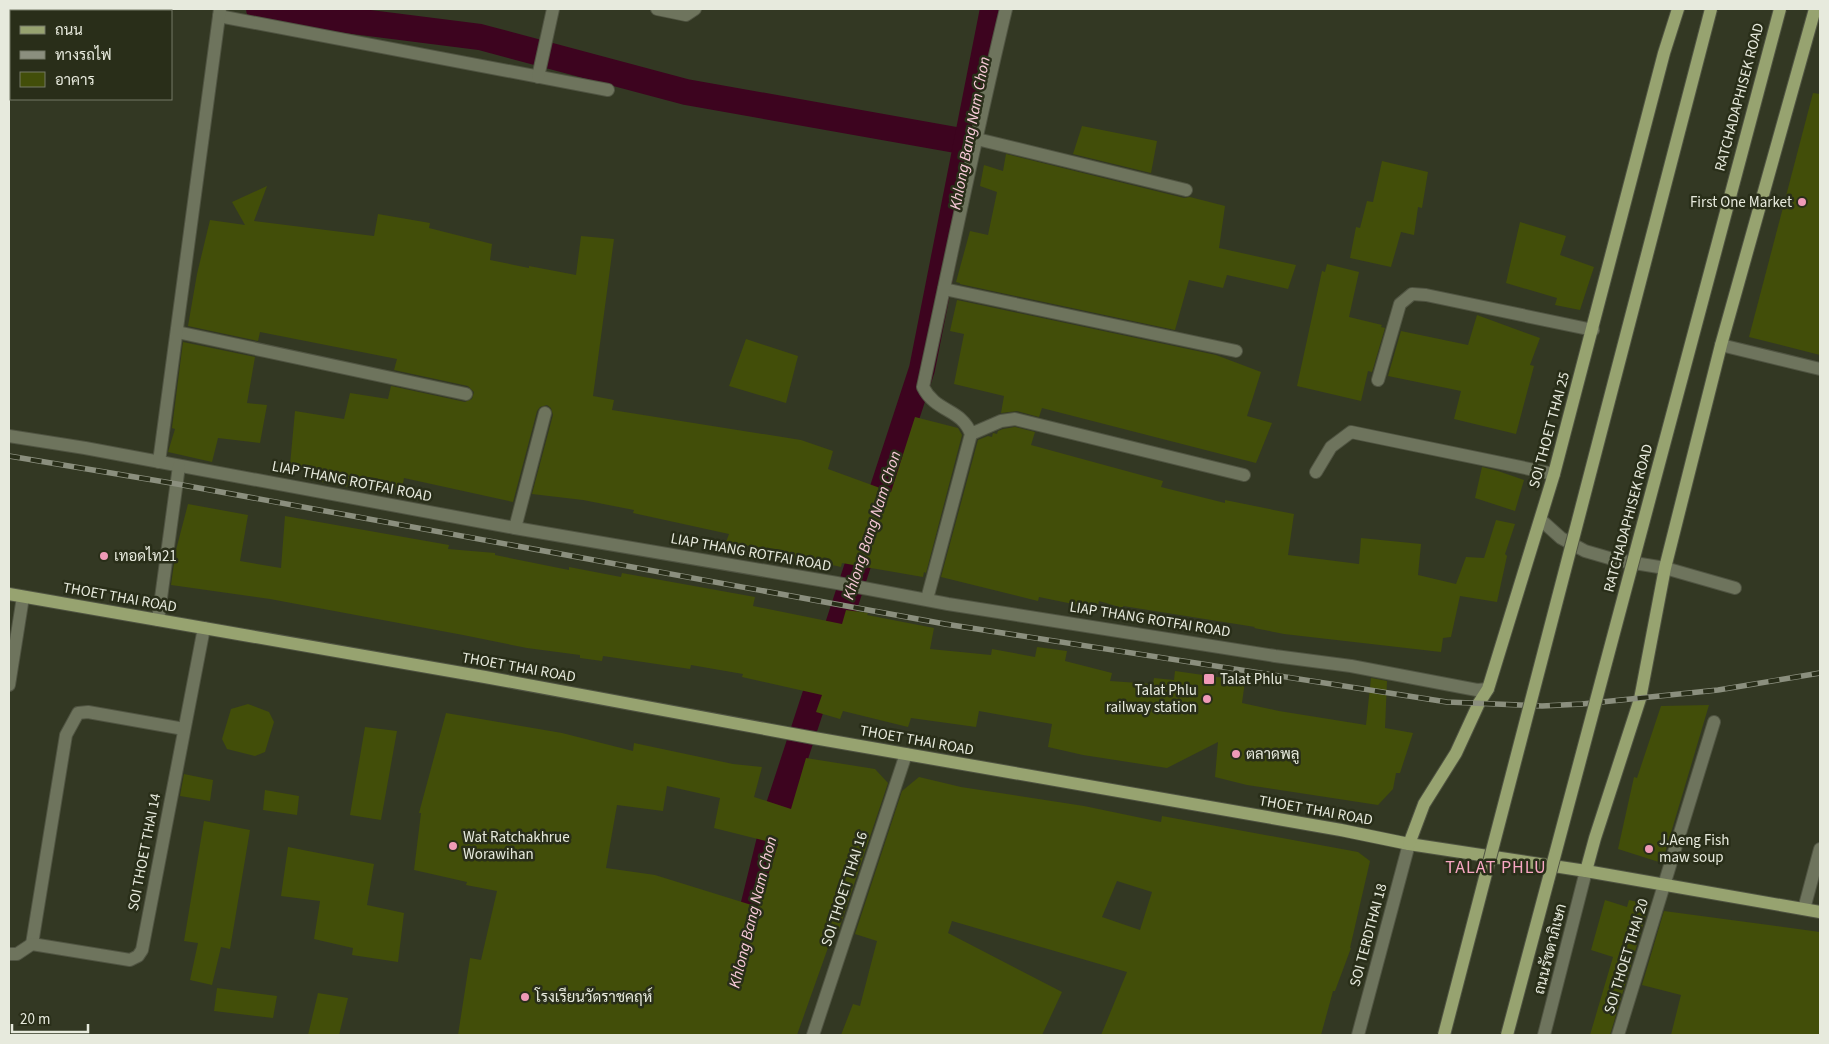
<svg xmlns="http://www.w3.org/2000/svg" width="1829" height="1044" font-family="'Source Sans 3',Sarabun,sans-serif">
  <rect width="100%" height="100%" fill="#333823"/>
  <g fill="none" stroke-linecap="round" stroke-linejoin="round">
    <g stroke="#3d041f" stroke-width="26">
      <polyline points="259,9 480,37 686,92 967,142"/>
      <polyline points="745,940 775,818 922,369 993,9"/>
    </g>
  </g>
  <g fill="#424e09" fill-rule="evenodd">
    <polygon points="1813,93 1820,94 1820,355 1749,337"/>
    <polygon points="1082,126 1157,141 1151,173 1073,154"/>
    <polygon points="1006,154 1184,198 1190,197 1225,206 1219,248 1296,265 1288,289 1227,275 1223,288 1189,280 1175,330 960,284 960,283 956,282 970,231 988,235 997,192 980,186 984,165 1003,171"/>
    <polygon points="1382,161 1428,172 1422,208 1418,207 1414,235 1401,232 1391,267 1350,258 1356,227 1360,228 1367,201 1373,202"/>
    <polygon points="267,186 254,221 374,236 378,214 430,223 429,228 492,244 490,260 529,268 529,266 576,275 581,236 614,239 593,396 614,400 612,410 801,440 833,451 828,469 891,492 915,417 958,428 962,435 926,573 924,572 923,577 842,563 841,567 814,561 772,555 773,550 726,542 729,534 633,513 634,510 583,500 532,494 553,415 551,408 547,405 540,407 537,411 513,502 404,478 402,489 355,479 354,488 313,480 313,470 290,465 295,411 344,419 350,393 388,399 391,386 465,402 472,399 474,392 468,386 394,370 397,359 260,332 258,341 188,326 197,274 210,220 245,225 232,202"/>
    <polygon points="1520,222 1566,236 1560,255 1594,267 1580,310 1555,305 1557,298 1506,283"/>
    <polygon points="1327,264 1359,272 1349,317 1382,325 1381,327 1385,328 1372,372 1368,371 1361,401 1297,386 1322,271 1325,272"/>
    <polygon points="957,300 1216,355 1261,372 1247,416 1272,423 1256,463 1042,408 1039,417 1017,411 1001,413 1004,396 954,384 964,334 950,331"/>
    <polygon points="1477,315 1540,338 1530,365 1534,366 1516,434 1454,419 1461,391 1388,376 1401,331 1468,345"/>
    <polygon points="746,339 798,356 786,403 729,386"/>
    <polygon points="183,342 255,357 247,403 267,405 260,443 218,438 212,462 168,452 175,429 172,428"/>
    <polygon points="1015,427 1035,432 1031,445 1163,481 1161,487 1225,503 1225,500 1294,514 1288,555 1359,564 1361,538 1421,544 1418,575 1456,584 1466,557 1484,558 1496,520 1515,524 1505,554 1507,556 1497,602 1460,596 1451,637 1443,638 1441,652 1284,634 1254,628 1255,627 1123,606 1123,608 1099,601 1097,609 1039,597 1038,601 941,577 978,440 988,436 992,437 993,433 997,434 998,431 1003,429"/>
    <polygon points="1482,467 1498,471 1524,480 1515,511 1475,498"/>
    <polygon points="188,504 248,515 240,561 281,568 285,516 449,545 448,549 495,553 495,555 569,570 569,567 621,577 622,573 755,597 753,606 842,624 846,610 868,613 867,615 934,628 930,649 991,655 992,649 1035,657 1037,647 1067,651 1065,661 1112,673 1110,681 1153,684 1154,678 1174,680 1175,671 1245,681 1242,703 1279,711 1366,725 1371,678 1387,681 1385,728 1413,733 1400,773 1396,773 1393,789 1378,805 1247,785 1215,777 1218,742 1167,768 1083,755 1048,747 1052,724 979,711 976,727 911,718 908,727 843,711 840,719 816,712 822,695 742,677 743,674 691,665 690,669 603,656 602,661 580,658 580,655 527,648 463,635 270,599 171,585 176,550"/>
    <polygon points="248,704 269,712 274,722 265,752 255,756 227,749 222,739 231,709"/>
    <polygon points="1709,705 1662,863 1618,849 1634,777 1637,778 1661,706"/>
    <path d="M 446,713 L 562,733 L 633,751 L 634,743 L 733,764 L 762,767 L 754,797 L 791,809 L 806,758 L 875,769 L 888,783 L 839,929 L 835,928 L 797,1035 L 458,1035 L 470,958 L 481,960 L 497,891 L 466,885 L 467,882 L 414,870 L 421,813 L 419,813 ZM 667,786 L 720,798 L 714,828 L 778,844 L 758,907 L 655,875 L 606,868 L 617,805 L 663,811 Z"/>
    <polygon points="365,727 397,731 381,820 350,815"/>
    <polygon points="184,774 213,780 210,801 180,796"/>
    <path d="M 919,777 L 961,787 L 1084,806 L 1161,822 L 1162,816 L 1358,852 L 1370,861 L 1350,948 L 1351,948 L 1335,991 L 1333,991 L 1321,1035 L 1101,1035 L 1127,972 L 952,921 L 948,933 L 1062,992 L 1042,1035 L 841,1035 L 853,1004 L 860,1006 L 877,941 L 855,934 L 902,791 ZM 1117,881 L 1152,892 L 1140,930 L 1102,917 Z"/>
    <polygon points="265,790 299,796 297,815 263,810"/>
    <polygon points="204,821 250,830 230,949 221,947 212,985 190,980 198,943 184,941"/>
    <polygon points="288,847 374,864 367,905 404,913 398,962 352,955 353,948 314,939 320,901 281,896"/>
    <polygon points="1605,900 1627,907 1629,900 1649,905 1610,1035 1590,1035 1613,957 1591,950"/>
    <polygon points="1664,911 1820,932 1820,1035 1671,1035 1681,995 1642,985"/>
    <polygon points="217,988 277,996 273,1018 214,1011"/>
    <polygon points="318,993 348,998 339,1035 308,1035"/>
  </g>
  <g fill="none" stroke-linecap="round" stroke-linejoin="round">
    <g stroke="#505442" stroke-width="14">
      <g id="minor">
        <polyline points="657,9 686,15 695,9"/>
        <polyline points="219,16 608,90"/>
        <polyline points="538,77 553,9"/>
        <polyline points="977,139 1186,190"/>
        <polyline points="944,289 1236,351"/>
        <polyline points="177,332 466,394"/>
        <polyline points="1721,345 1820,369"/>
        <polyline points="1378,380 1400,304 1412,294 1426,295 1593,330"/>
        <polyline points="971,434 1001,421 1015,419 1244,475"/>
        <polyline points="9,436 85,448 515,528 837,583 948,604 1275,656 1351,666 1477,690 1488,689"/>
        <polyline points="159,462 220,9"/>
        <polyline points="1316,472 1331,447 1351,432 1554,474"/>
        <polyline points="1541,520 1561,538 1585,551 1616,560 1665,568 1735,588"/>
        <polyline points="515,528 545,413"/>
        <path d="M 927,599 L 971,434 C 961,408 936,413 923,387 C 950,261 976,134 1006,9"/>
        <polyline points="158,620 179,466"/>
        <polyline points="9,685 23,597"/>
        <polyline points="1804,909 1820,849"/>
        <polyline points="32,944 66,735 78,713 88,712 184,729"/>
        <polyline points="9,954 17,954 32,944 130,960 138,956 142,950 204,628"/>
        <polyline points="813,1035 906,754"/>
        <polyline points="1358,1035 1409,844"/>
        <polyline points="1544,1035 1586,871"/>
        <polyline points="1618,1035 1714,722"/>
      </g>
    </g>
    <g stroke="#505442" stroke-width="14">
      <g id="major">
        <polyline points="9,594 485,677 814,738 1341,830 1409,844 1586,871 1820,912"/>
        <polyline points="1409,844 1424,804 1456,753 1479,703 1488,689 1554,474 1664,53 1678,9"/>
        <polyline points="1586,871 1595,838 1640,699 1665,568 1721,345 1815,9"/>
      </g>
    </g>
    <use href="#minor" stroke="#6e745d" stroke-width="12"/>
    <use href="#major" stroke="#97a370" stroke-width="12"/>
    <g stroke="#8b8f7e" stroke-width="5.5">
      <polyline id="rail" points="9,456 177,484 945,624 1447,702 1542,706 1582,704 1718,690 1820,673"/>
    </g>
    <use href="#rail" stroke="#292e19" stroke-width="4" stroke-dasharray="11" stroke-linecap="butt"/>
    <g stroke="#505442" stroke-width="14" stroke-linecap="butt">
      <g id="major-bridge">
        <polyline points="1444,1035 1711,9"/>
        <polyline points="1507,1035 1780,9"/>
      </g>
    </g>
    <use href="#major-bridge" stroke="#97a370" stroke-width="12"/>
  </g>
  <g fill="#ef9ab7" stroke="#292e19" stroke-width="2">
    <circle cx="1802" cy="202" r="5"/>
    <circle cx="104" cy="556" r="5"/>
    <rect x="1203" y="673" width="12" height="12" rx="2.5"/>
    <circle cx="1207" cy="699" r="5"/>
    <circle cx="1236" cy="754" r="5"/>
    <circle cx="453" cy="846" r="5"/>
    <circle cx="1649" cy="849" r="5"/>
    <circle cx="525" cy="997" r="5"/>
  </g>
  <g text-anchor="middle" stroke-width="5" stroke-linejoin="round" paint-order="stroke">
    <g font-size="15" fill="#e7eadd" stroke="#292e19">
      <text transform="translate(1739 97) rotate(-75)" y="5">RATCHADAPHISEK ROAD</text>
      <text transform="translate(1549 430) rotate(-75)" y="5">SOI THOET THAI 25</text>
      <text transform="translate(352 481) rotate(11)" y="5">LIAP THANG ROTFAI ROAD</text>
      <text transform="translate(1628 518) rotate(-75)" y="5">RATCHADAPHISEK ROAD</text>
      <text transform="translate(751 552) rotate(10)" y="5">LIAP THANG ROTFAI ROAD</text>
      <text transform="translate(120 597) rotate(10)" y="5">THOET THAI ROAD</text>
      <text transform="translate(1150 619) rotate(9)" y="5">LIAP THANG ROTFAI ROAD</text>
      <text transform="translate(519 667) rotate(10)" y="5">THOET THAI ROAD</text>
      <text transform="translate(917 740) rotate(10)" y="5">THOET THAI ROAD</text>
      <text transform="translate(1316 810) rotate(10)" y="5">THOET THAI ROAD</text>
      <text transform="translate(144 852) rotate(-79)" y="5">SOI THOET THAI 14</text>
      <text transform="translate(844 889) rotate(-72)" y="5">SOI THOET THAI 16</text>
      <text transform="translate(1368 935) rotate(-75)" y="5">SOI TERDTHAI 18</text>
      <text transform="translate(1550 949) rotate(-76)" y="5">ถนนรัชดาภิเษก</text>
      <text transform="translate(1626 956) rotate(-73)" y="5">SOI THOET THAI 20</text>
    </g>
    <g font-size="15" fill="#e7eadd" stroke="#292e19" text-anchor="start">
      <text x="1792" y="207" text-anchor="end">First One Market</text>
      <text x="114" y="561">เทอดไท21</text>
      <text x="1220" y="684">Talat Phlu</text>
      <text x="1197" y="695" text-anchor="end">Talat Phlu<tspan x="1197" dy="17">railway station</tspan></text>
      <text x="1246" y="759">ตลาดพลู</text>
      <text x="463" y="842">Wat Ratchakhrue<tspan x="463" dy="17">Worawihan</tspan></text>
      <text x="1659" y="845">J.Aeng Fish<tspan x="1659" dy="17">maw soup</tspan></text>
      <text x="535" y="1002">โรงเรียนวัดราชคฤห์</text>
    </g>
    <g font-size="16" font-style="italic" fill="#facbda" stroke="#292e19">
      <text transform="translate(969 133) rotate(-79)" y="6">Khlong Bang Nam Chon</text>
      <text transform="translate(871 525) rotate(-72)" y="6">Khlong Bang Nam Chon</text>
      <text transform="translate(752 912) rotate(-76)" y="6">Khlong Bang Nam Chon</text>
    </g>
    <g font-size="18" letter-spacing="1" fill="#f8a7c3" stroke="#292e19">
      <text x="1496" y="873">TALAT PHLU</text>
    </g>
  </g>
  <rect width="1829" height="1044" fill="none" stroke="#e7eadd" stroke-width="20"/>
  <rect x="10" y="10" width="162" height="90" fill="#292e19" stroke="#757967"/>
  <rect x="20" y="26" width="25" height="8" fill="#97a370" stroke="#757967"/>
  <text x="55" y="35" font-size="15" fill="#e7eadd">ถนน</text>
  <rect x="20" y="51" width="25" height="8" fill="#8b8f7e" stroke="#757967"/>
  <text x="55" y="60" font-size="15" fill="#e7eadd">ทางรถไฟ</text>
  <rect x="20" y="72" width="25" height="15" fill="#424e09" stroke="#757967"/>
  <text x="55" y="85" font-size="15" fill="#e7eadd">อาคาร</text>
  <path d="M12 1024v8h76v-8" fill="none" stroke="#e7eadd" stroke-width="2.5"/>
  <text x="20" y="1024" font-size="15" fill="#e7eadd" stroke="#292e19" stroke-width="4" paint-order="stroke">20 m</text>
</svg>
